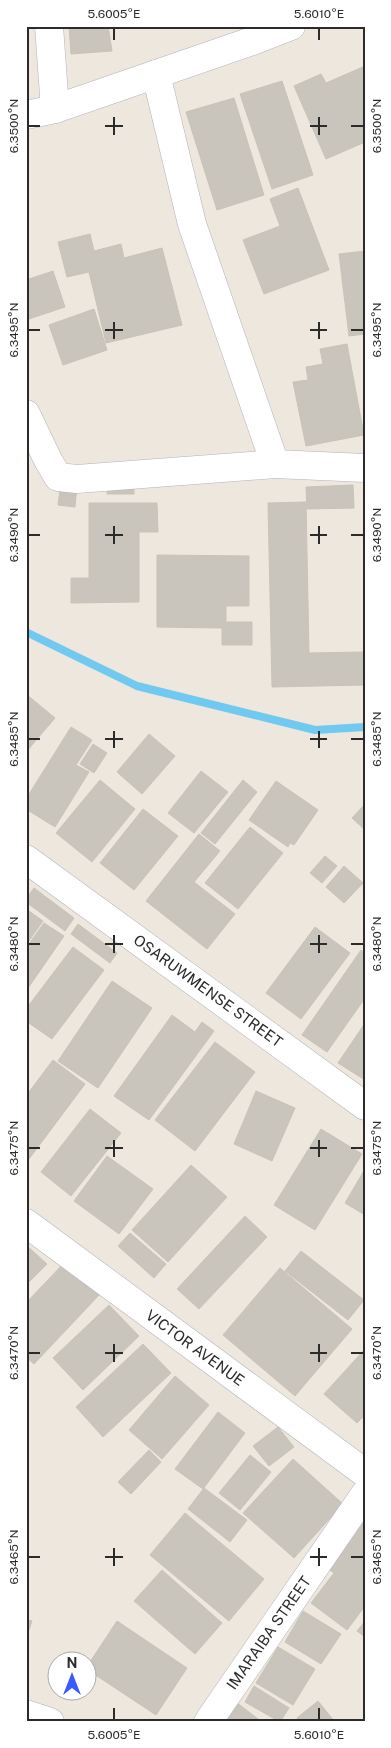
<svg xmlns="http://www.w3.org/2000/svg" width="391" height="1748" font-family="'Public Sans',sans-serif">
  <rect width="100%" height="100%" fill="#ede7dd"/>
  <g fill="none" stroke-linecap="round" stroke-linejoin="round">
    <polyline stroke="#6fc9f0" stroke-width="8" points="26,632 137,686 315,730 365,727"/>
  </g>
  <g fill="#c9c5bc" stroke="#c9c3b7">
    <polygon points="69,26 108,26 112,51 71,54"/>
    <polygon points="365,66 365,142 326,159 294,86 321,74 326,83"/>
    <polygon points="282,81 313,175 272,189 240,94"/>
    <polygon points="234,98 264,195 217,210 186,112"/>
    <polygon points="298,188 329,270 264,294 243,240 280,226 270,199"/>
    <polygon points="90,234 94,251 121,244 124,258 162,248 182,325 106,343 89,272 67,277 58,242"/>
    <polygon points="365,251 365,334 349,336 339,254"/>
    <polygon points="53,271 65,307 26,320 26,280"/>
    <polygon points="94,309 107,350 63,365 49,325"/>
    <polygon points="347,344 364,435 306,446 293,382 308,380 306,367 323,364 320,349"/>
    <polygon points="108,479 134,479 134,494 107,494"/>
    <polygon points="61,483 77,485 75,507 58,505"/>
    <polygon points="353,485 354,508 307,509 306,487"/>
    <polygon points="306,502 309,653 365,652 365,685 272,687 268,503"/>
    <polygon points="89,503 157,503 158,532 139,532 139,602 71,603 71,578 89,578"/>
    <polygon points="157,555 249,556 249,606 226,606 226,622 252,622 252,645 222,645 222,628 157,627"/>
    <polygon points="26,694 55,718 26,752"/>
    <polygon points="71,727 92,740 76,765 89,772 55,827 26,809 26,799"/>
    <polygon points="149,734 175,756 142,794 117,772"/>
    <polygon points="93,744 107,753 94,773 80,764"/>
    <polygon points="201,771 228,792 194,833 168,813"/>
    <polygon points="100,780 135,809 92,862 56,833"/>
    <polygon points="243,780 257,792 215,844 201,833"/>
    <polygon points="276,781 318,810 294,845 290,843 288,847 249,820"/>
    <polygon points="365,804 365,830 352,818"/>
    <polygon points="143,809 178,836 134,890 100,863"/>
    <polygon points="250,827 283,853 238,909 205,883"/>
    <polygon points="199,834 220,851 194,882 235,914 207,949 146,901"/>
    <polygon points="325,856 337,866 322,883 310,873"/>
    <polygon points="344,866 363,883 344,903 326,887"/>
    <polygon points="34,888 74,918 65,931 26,902 26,899"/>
    <polygon points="26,909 43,921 26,945"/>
    <polygon points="44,923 64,936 26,991 26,948"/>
    <polygon points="78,924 117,953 110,963 71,934"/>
    <polygon points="315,927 350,953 301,1019 266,993"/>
    <polygon points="73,947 104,970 52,1039 26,1021 26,1009"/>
    <polygon points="361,950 365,953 365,998 327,1052 302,1035"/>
    <polygon points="112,981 152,1008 98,1088 58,1061"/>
    <polygon points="172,1015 195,1032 202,1022 214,1031 149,1120 114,1096"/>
    <polygon points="365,1023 365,1080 338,1063"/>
    <polygon points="215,1042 255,1072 195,1151 155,1120"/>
    <polygon points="53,1060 85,1084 26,1163 26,1096"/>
    <polygon points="256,1091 295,1108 272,1161 234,1144"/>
    <polygon points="90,1109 121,1133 71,1196 41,1172"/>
    <polygon points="321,1129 362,1154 315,1230 274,1205"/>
    <polygon points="107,1156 153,1189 119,1234 74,1201"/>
    <polygon points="191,1165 227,1197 168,1262 132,1230"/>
    <polygon points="365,1169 365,1215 345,1203"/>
    <polygon points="245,1216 267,1237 199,1309 177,1289"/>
    <polygon points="130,1233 166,1264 154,1278 118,1246"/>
    <polygon points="26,1245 47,1264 26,1285"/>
    <polygon points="301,1251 364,1300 348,1320 285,1271"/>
    <polygon points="65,1262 100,1294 34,1364 26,1357 26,1303"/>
    <polygon points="280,1268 352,1329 295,1396 223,1335"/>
    <polygon points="109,1305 139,1336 83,1390 53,1358"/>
    <polygon points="143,1344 171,1373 103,1437 76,1407"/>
    <polygon points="365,1349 365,1415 357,1423 324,1394"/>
    <polygon points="175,1376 209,1405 162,1459 129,1430"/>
    <polygon points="218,1412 245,1433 203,1489 175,1469"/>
    <polygon points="278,1427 294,1447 269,1466 253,1446"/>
    <polygon points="149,1450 161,1462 131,1494 118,1482"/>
    <polygon points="250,1455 271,1472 240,1510 219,1493"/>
    <polygon points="293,1459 343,1504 294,1558 243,1513"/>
    <polygon points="204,1488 247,1520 230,1542 188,1509"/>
    <polygon points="185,1513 264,1579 229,1621 150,1555"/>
    <polygon points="362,1522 365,1524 365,1606 347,1630 311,1603 334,1573 327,1568"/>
    <polygon points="162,1570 222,1623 195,1654 134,1601"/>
    <polygon points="303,1611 341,1634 321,1664 285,1642"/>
    <polygon points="26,1619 32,1621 26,1639"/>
    <polygon points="117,1621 187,1668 156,1715 88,1670 88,1665"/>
    <polygon points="365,1621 365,1637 357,1631"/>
    <polygon points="278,1647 315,1669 293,1705 256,1683"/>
    <polygon points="254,1686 289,1708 280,1722 245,1702"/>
    <polygon points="318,1701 335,1722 300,1722 297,1718"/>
    <polygon points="236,1702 262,1722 220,1722"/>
  </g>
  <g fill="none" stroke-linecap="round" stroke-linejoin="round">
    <g stroke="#b1b3bf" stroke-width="29">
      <g id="street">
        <polyline points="49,26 55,109"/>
        <polyline points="156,74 192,224 275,464"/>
        <polyline points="26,115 55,109 255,40 291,26"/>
        <polyline points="26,414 48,460 58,477 77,479 275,464 365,468"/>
        <polyline points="26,859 365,1106"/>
        <polyline points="26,1223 365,1473"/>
        <polyline points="26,1714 50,1722"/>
        <polyline points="208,1722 365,1494"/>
      </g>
    </g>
    <use href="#street" stroke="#fff" stroke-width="28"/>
  </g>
  <path fill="none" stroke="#2b2b2b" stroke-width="2" d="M 114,28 L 114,40M 319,28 L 319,40M 114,117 L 114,135M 319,117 L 319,135M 28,126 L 40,126M 105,126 L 123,126M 310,126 L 327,126M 351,126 L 364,126M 114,322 L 114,339M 319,322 L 319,339M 28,330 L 40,330M 105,330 L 123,330M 310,330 L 327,330M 351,330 L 364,330M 114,526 L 114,544M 319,526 L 319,544M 28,535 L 40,535M 105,535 L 123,535M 310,535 L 327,535M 351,535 L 364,535M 114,731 L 114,748M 319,731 L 319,748M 28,739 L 40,739M 105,739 L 123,739M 310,739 L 327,739M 351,739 L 364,739M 114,935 L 114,953M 319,935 L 319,953M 28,944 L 40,944M 105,944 L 123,944M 310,944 L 327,944M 351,944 L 364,944M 114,1140 L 114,1157M 319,1140 L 319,1157M 28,1148 L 40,1148M 105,1148 L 123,1148M 310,1148 L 327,1148M 351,1148 L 364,1148M 114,1344 L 114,1362M 319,1344 L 319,1362M 28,1353 L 40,1353M 105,1353 L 123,1353M 310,1353 L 327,1353M 351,1353 L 364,1353M 114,1548 L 114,1566M 319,1548 L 319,1566M 28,1557 L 40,1557M 105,1557 L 123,1557M 310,1557 L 327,1557M 351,1557 L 364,1557M 114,1708 L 114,1720M 319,1708 L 319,1720"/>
  <g text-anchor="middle" stroke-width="5" stroke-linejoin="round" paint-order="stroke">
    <g font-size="15" fill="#2b2b2b" stroke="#fff">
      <text transform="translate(208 991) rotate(36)" y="5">OSARUWMENSE STREET</text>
      <text transform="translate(195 1348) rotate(36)" y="5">VICTOR AVENUE</text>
      <text transform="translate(269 1633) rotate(-55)" y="5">IMARAIBA STREET</text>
    </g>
  </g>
  <rect width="391" height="1748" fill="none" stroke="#ffffff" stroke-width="55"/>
  <g transform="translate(72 1676)"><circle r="24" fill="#ffffff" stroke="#aaaaaa"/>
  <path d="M0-4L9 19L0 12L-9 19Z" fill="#3b59fc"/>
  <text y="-8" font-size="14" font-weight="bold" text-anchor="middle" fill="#2b2b2b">N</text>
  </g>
  <rect x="28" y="28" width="336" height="1692" fill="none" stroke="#2b2b2b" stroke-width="2"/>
  <g font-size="12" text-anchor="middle" fill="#2b2b2b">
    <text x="114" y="18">5.6005°E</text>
    <text x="319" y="18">5.6010°E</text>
    <text transform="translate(14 126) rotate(-90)" y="4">6.3500°N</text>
    <text transform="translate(377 126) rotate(-90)" y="4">6.3500°N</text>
    <text transform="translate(14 330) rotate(-90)" y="4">6.3495°N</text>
    <text transform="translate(377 330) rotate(-90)" y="4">6.3495°N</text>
    <text transform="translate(14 535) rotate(-90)" y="4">6.3490°N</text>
    <text transform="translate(377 535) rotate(-90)" y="4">6.3490°N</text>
    <text transform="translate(14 739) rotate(-90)" y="4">6.3485°N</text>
    <text transform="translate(377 739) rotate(-90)" y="4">6.3485°N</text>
    <text transform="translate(14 944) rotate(-90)" y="4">6.3480°N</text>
    <text transform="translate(377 944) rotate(-90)" y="4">6.3480°N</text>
    <text transform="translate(14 1148) rotate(-90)" y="4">6.3475°N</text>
    <text transform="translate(377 1148) rotate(-90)" y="4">6.3475°N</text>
    <text transform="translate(14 1353) rotate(-90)" y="4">6.3470°N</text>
    <text transform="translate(377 1353) rotate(-90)" y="4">6.3470°N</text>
    <text transform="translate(14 1557) rotate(-90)" y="4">6.3465°N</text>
    <text transform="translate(377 1557) rotate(-90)" y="4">6.3465°N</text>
    <text x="114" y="1739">5.6005°E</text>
    <text x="319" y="1739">5.6010°E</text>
  </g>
</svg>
